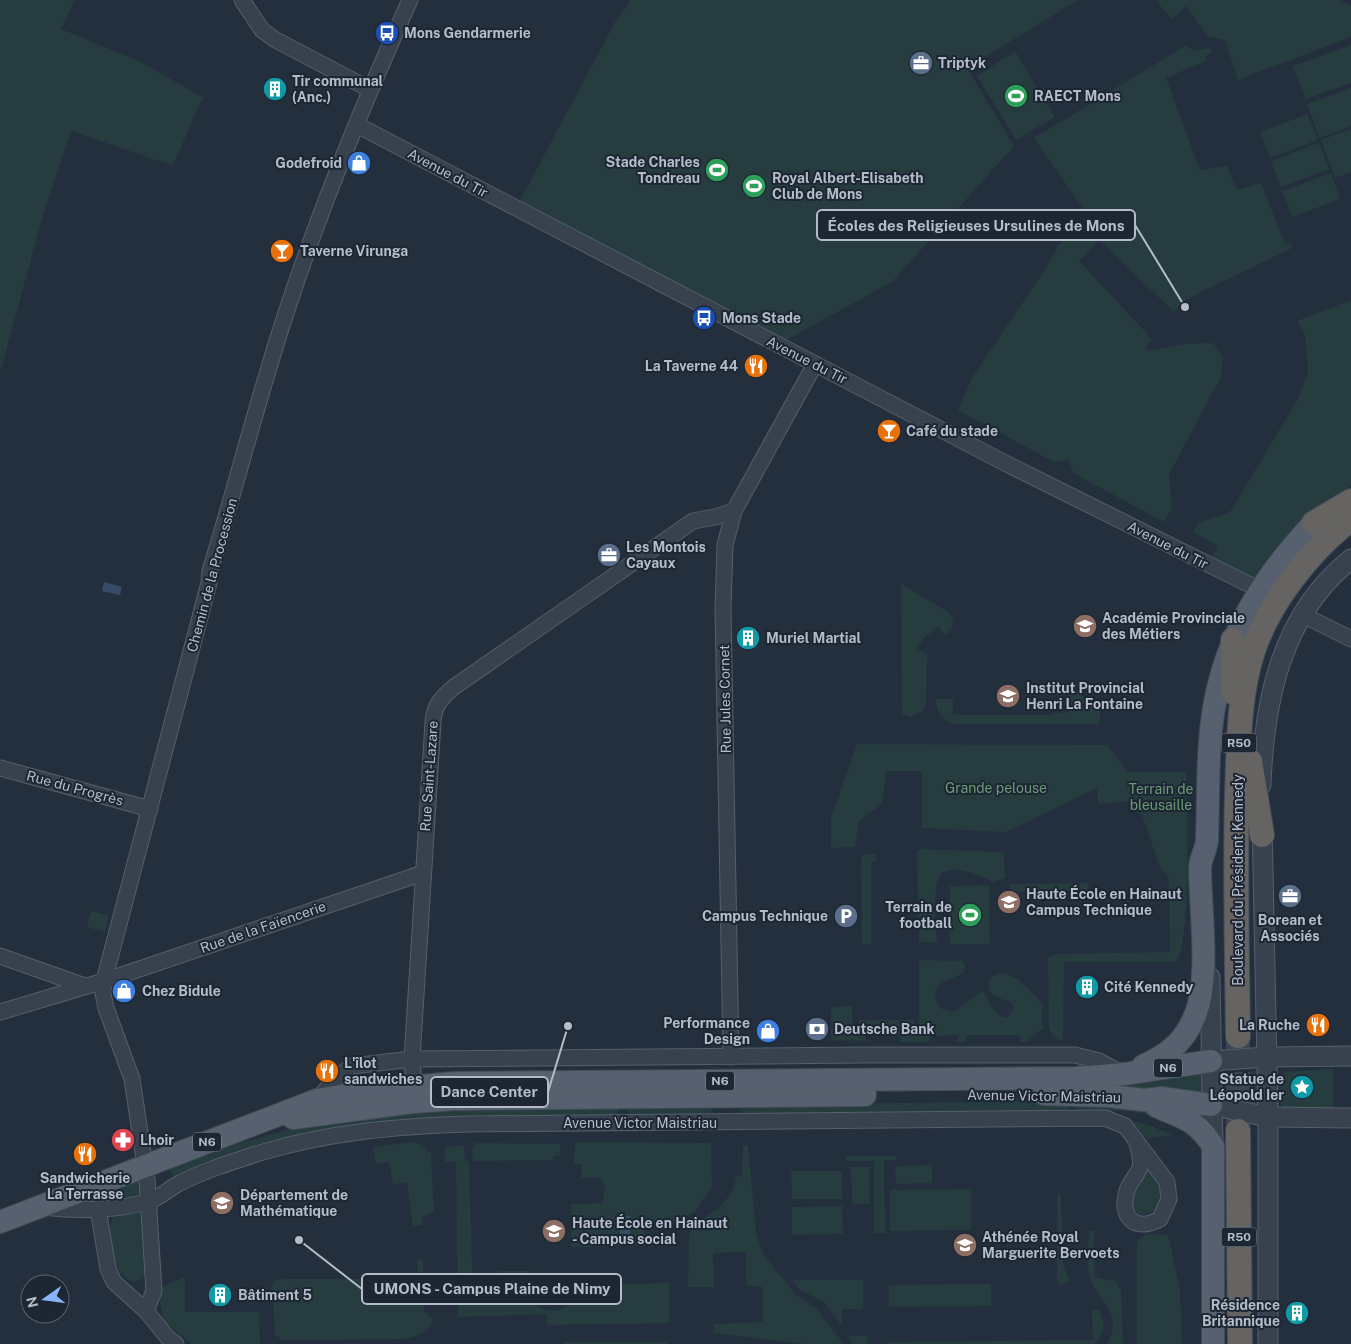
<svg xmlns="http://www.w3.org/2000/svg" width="1351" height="1344" font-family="'Public Sans',sans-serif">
  <rect width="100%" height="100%" fill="#242f3e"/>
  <g fill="#263c3f">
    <polygon points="0,0 75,0 61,29 139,61 204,98 199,105 173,166 71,131 44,212 0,373"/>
    <polygon points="631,0 1078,0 967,68 1014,146 892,282 777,345 516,208 615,22"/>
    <polygon points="1159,0 1340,0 1351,5 1351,37 1238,80 1225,40 1208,36 1186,6 1172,19 1157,2"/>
    <polygon points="1351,45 1351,83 1306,99 1293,66"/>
    <polygon points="1185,46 1196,51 1211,48 1212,52 1205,57 1206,61 1166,78 1200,170 1227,166 1237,190 1261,183 1285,244 1291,242 1292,248 1187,299 1174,312 1099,240 1079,261 1152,339 1145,348 1148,351 1185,344 1213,343 1223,356 1221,377 1169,474 1172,508 1164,522 1073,473 1069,459 1054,462 958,410 973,376 1040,277 1082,207 1034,138"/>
    <polygon points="1015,51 1055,117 1016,140 977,76"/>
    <polygon points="1351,88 1351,126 1319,138 1307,104"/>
    <polygon points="1308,114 1318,140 1270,158 1260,132"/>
    <polygon points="1351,129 1351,172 1335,178 1321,140"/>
    <polygon points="1319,143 1329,169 1281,187 1271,161"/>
    <polygon points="1331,173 1340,199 1292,217 1282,191"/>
    <path d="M 1351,300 L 1351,486 C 1310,512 1283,550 1252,586 L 1206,564 L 1218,546 L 1193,532 L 1198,523 L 1230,512 L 1299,397 L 1308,371 L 1305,336 L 1297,321 Z"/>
    <polygon points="901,584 948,612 953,620 952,629 946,635 938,626 923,639 917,649 927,654 926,704 922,712 910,717 902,714"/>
    <path d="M 1068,685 L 1101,710 L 1099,724 L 953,724 C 941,719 936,712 936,699 L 953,699 L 953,715 L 1054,715 L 1054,713 L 1068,712 Z"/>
    <path d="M 857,744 L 1107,745 L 1128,772 L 1186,772 C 1187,806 1192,940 1176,962 L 1064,962 L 1063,1041 C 1054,1038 1051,1035 1049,1026 L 1048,957 L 1056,954 L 1170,952 L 1169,878 L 1160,868 L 1142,815 L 1134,810 L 1132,801 L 1098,804 L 1097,788 L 1006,832 L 922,828 L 922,771 L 886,771 L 882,804 L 859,821 L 855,847 L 831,848 L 831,818 Z"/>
    <path d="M 922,849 L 1001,852 L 1004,854 L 1005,878 L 993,882 C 981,876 954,863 941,874 C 932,882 936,930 937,943 L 919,942 L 917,860 L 917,851 Z"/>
    <polygon points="867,854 876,854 876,861 871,862 871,944 862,944 861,861 862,856"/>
    <polygon points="1088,883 1088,891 1010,891 1010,884"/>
    <polygon points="989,885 990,944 950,944 950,886"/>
    <polygon points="91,911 109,916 105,932 90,928 87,925"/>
    <path d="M 919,960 L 962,961 L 965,966 L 964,972 C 952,980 942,979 935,991 L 936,1002 L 942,1009 L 954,1012 L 981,992 L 985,993 C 990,1004 995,1017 1007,1018 L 1014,1008 L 1011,1002 C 997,997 985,995 990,977 L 1004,973 L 1018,979 L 1042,1003 L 1042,1026 L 1046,1026 L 1025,1042 L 1021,1042 L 1020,1035 L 966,1035 L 966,1042 L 958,1042 L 958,1035 L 929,1036 L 929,1042 L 901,1042 L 900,1035 L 866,1035 L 866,1041 L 831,1040 L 831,1007 L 852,1006 L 853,1030 L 859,1030 L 859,1020 L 914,1020 L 914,1030 L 919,1029 Z"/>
    <polygon points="1333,1069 1333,1110 1284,1108 1274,1097 1276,1080 1284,1072"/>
    <polygon points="1205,1070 1204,1097 1078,1086"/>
    <path d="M 1258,1071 L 1261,1106 L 1225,1099 C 1218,1071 1237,1073 1258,1071 Z"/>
    <polygon points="1069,1101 1068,1113 745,1115 738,1108 740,1105"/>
    <path d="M 1077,1102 L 1147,1108 L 1160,1118 C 1131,1108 1106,1111 1077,1112 Z"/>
    <path d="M 618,1105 L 618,1116 C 519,1116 417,1111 319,1130 C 270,1140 222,1162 175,1179 L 169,1168 L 236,1144 L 309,1124 L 423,1108 Z"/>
    <polygon points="629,1106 712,1106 712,1110 709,1115 628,1116"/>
    <polygon points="1132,1121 1143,1123 1173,1135 1147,1138"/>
    <polygon points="413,1142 422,1145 431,1154 434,1211 422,1218 422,1225 413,1226 407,1183 393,1184 389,1162 376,1164 373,1147"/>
    <polygon points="575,1142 711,1143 712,1188 694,1212 669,1227 656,1228 645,1224 645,1246 571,1247 571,1204 602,1203 605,1189 601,1178 581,1178 582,1164 574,1164"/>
    <polygon points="475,1143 560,1144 561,1155 553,1156 553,1160 473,1161 472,1149"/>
    <path d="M 464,1145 L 465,1161 L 469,1161 L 473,1297 L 499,1297 L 498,1271 L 531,1271 C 531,1295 527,1310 556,1311 L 615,1284 L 669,1283 L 669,1323 L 547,1325 L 547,1314 L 458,1317 L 456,1162 L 445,1162 L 445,1147 Z"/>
    <polygon points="748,1145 756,1233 764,1255 796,1295 817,1309 844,1344 804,1344 713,1333 714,1324 763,1322 763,1287 746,1286 746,1252 713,1253 714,1287 688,1287 689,1235 693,1225 720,1207 732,1192 737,1176 742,1176 743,1146"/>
    <polygon points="846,1156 896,1156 896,1160 884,1161 885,1233 874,1233 874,1161 846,1161"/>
    <polygon points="932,1165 932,1183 896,1184 895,1166"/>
    <path d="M 1150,1166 C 1161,1180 1167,1195 1155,1211 L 1141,1215 L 1132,1208 C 1129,1186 1132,1180 1150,1166 Z"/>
    <polygon points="851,1167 869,1167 870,1204 852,1204"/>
    <polygon points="791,1171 842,1171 842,1199 792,1199"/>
    <polygon points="139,1179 140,1198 93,1203 90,1200 91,1198"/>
    <polygon points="971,1189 971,1230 890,1231 890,1190"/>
    <polygon points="1057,1195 1061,1195 1063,1264 1069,1281 1061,1285 1057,1281"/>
    <polygon points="842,1206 843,1234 792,1235 792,1207"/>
    <path d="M 143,1211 L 147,1273 C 130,1296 114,1266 111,1249 C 109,1237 109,1226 114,1215 Z"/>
    <path d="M 1089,1231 L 1094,1231 L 1095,1273 L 1097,1278 L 1116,1281 L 1119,1288 L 1121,1289 L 1123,1344 L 1107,1344 C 1126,1311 1096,1302 1089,1274 C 1086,1260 1089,1244 1089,1231 Z"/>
    <polygon points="1147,1234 1168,1235 1180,1289 1182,1344 1137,1344 1137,1243 1140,1238"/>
    <path d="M 417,1259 L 423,1260 L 424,1312 L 433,1319 C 430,1332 418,1336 405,1339 L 282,1340 L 275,1334 L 272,1286 L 274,1281 L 282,1279 L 390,1279 L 418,1274 Z"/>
    <polygon points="185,1277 185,1312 259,1312 260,1344 192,1344 164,1321 158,1293 164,1286"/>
    <polygon points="792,1280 863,1280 863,1309 842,1309 842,1326 825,1303 799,1289"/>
    <polygon points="991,1284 991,1306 889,1307 889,1285"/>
    <path d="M 1092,1310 L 1099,1310 C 1106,1322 1104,1334 1095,1344 L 882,1344 L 892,1342 L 1093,1340 Z"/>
    <polygon points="848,1336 867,1336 867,1344 852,1344"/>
    <rect x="563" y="1342" width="104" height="2"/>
  </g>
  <g fill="#394c67">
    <polygon points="104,582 122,587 120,595 102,591"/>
    <polygon points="621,1216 630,1216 630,1234 620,1234"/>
  </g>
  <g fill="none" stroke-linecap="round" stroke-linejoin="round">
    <polyline stroke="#3a4453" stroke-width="24" stroke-dasharray="24 12" stroke-linecap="butt" points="1238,1036 1238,1131"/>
    <g stroke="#565f6c" stroke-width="17">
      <g id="minor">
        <polyline points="242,0 262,30 274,39 369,89"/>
        <polyline points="357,125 1003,462 1252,586 1256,594"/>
        <polyline points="1303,615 1351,639"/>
        <polyline points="0,768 150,809"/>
        <polyline points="0,956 85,986"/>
        <polyline points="0,1012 104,981 423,873"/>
        <polyline points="731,1057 723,608 725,545 734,511 815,364"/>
        <path d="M 414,1086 L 412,1059 L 433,722 C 434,705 442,697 454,687 L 693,521 L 715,517 L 734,511"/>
        <polyline points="317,1100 335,1079 352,1066 412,1059 865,1055 1075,1055 1099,1061 1123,1074"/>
        <path d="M 44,1207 C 75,1211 118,1211 149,1201 C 159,1198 169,1189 178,1184 C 205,1170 235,1161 263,1152 C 330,1132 399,1126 469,1124 L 1105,1118 L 1125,1126 L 1167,1182 L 1169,1199 L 1160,1219 C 1134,1233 1119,1216 1127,1191 C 1129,1182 1138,1175 1140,1167 C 1142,1158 1138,1148 1136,1140"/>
        <polyline points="98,1209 108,1269 114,1282 146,1311 168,1338 176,1344"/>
        <path d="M 146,1311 L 154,1291 L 147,1179 L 132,1079 L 106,1008 L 103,993 L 104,981 L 209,583 L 210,571 C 236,486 258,398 286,313 C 321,206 364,102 410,0"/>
      </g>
    </g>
    <g stroke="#565f6c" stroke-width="21">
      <g id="tertiary">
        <path d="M 1261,785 C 1264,701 1281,615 1351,559"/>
        <polyline points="1262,820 1268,1117 1268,1344"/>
        <polyline points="1210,977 1213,1146"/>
        <polyline points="1211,1061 1266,1057 1351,1056"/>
        <polyline points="1211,1105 1268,1117 1351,1118"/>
      </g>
    </g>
    <g stroke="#414a57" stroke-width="24">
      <g id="primary">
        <path d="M 1143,1066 C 1167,1055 1184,1042 1194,1018 C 1211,980 1200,910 1200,868 C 1200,858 1207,849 1207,839 C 1209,788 1206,738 1218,688 C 1233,624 1269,570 1314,523"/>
        <polyline points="1044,1094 1109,1096 1144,1100 1161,1098 1211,1105"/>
        <path d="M 1156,1106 C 1182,1118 1196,1119 1213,1146 L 1213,1344"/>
        <polyline points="293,1118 413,1102 454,1099 865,1095"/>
        <polyline points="0,1222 317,1100 374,1090 455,1083 1076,1078 1124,1074 1211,1061"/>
      </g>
    </g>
    <g stroke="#434c59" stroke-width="26">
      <g id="trunk">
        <polyline points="1314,523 1351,501"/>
        <polyline points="1233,692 1233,640"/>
        <polyline points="1250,761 1262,835"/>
        <path d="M 1238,1036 C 1237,955 1235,874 1237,794 C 1239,746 1238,697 1253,651 C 1269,602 1311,549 1351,519"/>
        <polyline points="1238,1131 1240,1344"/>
      </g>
    </g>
    <use href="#minor" stroke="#38414e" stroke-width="15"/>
    <use href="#tertiary" stroke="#38414e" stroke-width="19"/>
    <use href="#primary" stroke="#56606e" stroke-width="22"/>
    <use href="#trunk" stroke="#656462" stroke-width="24"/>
  </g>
  <defs>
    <g id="bus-disc" transform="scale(1.25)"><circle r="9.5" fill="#1a4fb4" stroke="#1d2633"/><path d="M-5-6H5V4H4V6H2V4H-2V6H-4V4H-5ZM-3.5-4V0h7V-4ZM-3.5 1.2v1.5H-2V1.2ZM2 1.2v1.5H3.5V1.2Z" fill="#fff"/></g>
    <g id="office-disc" transform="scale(1.25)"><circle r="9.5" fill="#5c6f8a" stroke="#1d2633"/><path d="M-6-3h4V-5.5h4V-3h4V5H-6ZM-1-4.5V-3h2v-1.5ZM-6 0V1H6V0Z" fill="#fff"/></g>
    <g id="building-disc" transform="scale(1.25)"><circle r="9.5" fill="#0f9aa8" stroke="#1d2633"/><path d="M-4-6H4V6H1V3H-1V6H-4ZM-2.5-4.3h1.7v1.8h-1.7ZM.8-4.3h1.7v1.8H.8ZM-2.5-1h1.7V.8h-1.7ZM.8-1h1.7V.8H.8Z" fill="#fff"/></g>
    <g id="stadium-disc" transform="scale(1.25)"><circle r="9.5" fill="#2e9e5b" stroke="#1d2633"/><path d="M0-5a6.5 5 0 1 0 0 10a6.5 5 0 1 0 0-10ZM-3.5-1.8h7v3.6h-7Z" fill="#fff"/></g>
    <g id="shop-disc" transform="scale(1.25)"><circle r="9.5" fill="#3f7fe0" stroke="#1d2633"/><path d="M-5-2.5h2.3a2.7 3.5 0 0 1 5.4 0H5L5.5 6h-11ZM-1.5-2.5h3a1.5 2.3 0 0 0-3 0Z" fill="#fff"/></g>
    <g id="bar-disc" transform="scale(1.25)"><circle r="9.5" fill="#e8710a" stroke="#1d2633"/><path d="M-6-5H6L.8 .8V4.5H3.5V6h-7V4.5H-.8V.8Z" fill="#fff"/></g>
    <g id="restaurant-disc" transform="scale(1.25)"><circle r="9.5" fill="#e8710a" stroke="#1d2633"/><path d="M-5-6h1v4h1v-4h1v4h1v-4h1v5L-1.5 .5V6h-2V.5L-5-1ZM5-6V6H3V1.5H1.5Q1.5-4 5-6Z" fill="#fff"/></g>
    <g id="school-disc" transform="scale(1.25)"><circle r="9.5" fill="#8d6e63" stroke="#1d2633"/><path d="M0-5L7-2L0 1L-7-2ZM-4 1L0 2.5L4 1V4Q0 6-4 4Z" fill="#fff"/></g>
    <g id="university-disc" transform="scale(1.25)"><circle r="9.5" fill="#8d6e63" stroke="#1d2633"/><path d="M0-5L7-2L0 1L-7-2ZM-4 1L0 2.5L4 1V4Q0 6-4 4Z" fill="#fff"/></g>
    <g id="parking-disc" transform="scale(1.25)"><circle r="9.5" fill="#5c6f8a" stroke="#1d2633"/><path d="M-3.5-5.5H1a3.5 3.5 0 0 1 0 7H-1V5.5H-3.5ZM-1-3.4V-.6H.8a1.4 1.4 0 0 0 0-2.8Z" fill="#fff"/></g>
    <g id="bank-disc" transform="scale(1.25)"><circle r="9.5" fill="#5c6f8a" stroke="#1d2633"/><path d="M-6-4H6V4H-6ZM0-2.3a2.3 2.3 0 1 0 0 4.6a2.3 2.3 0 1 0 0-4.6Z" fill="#fff"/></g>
    <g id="sight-disc" transform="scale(1.25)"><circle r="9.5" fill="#0f9aa8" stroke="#1d2633"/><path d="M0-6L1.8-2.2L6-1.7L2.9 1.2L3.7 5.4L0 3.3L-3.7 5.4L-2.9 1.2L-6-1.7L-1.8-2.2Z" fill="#fff"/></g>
    <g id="pharmacy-disc" transform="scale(1.25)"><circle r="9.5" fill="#e0444e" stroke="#1d2633"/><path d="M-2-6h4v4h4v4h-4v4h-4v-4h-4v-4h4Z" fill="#fff"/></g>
  </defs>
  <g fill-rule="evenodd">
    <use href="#bus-disc" x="387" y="33"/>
    <use href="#office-disc" x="921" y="63"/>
    <use href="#building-disc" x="275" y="89"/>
    <use href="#stadium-disc" x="1016" y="96"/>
    <use href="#shop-disc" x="359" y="163"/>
    <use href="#stadium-disc" x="717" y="170"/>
    <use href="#stadium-disc" x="754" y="186"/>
    <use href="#bar-disc" x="282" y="251"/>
    <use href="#bus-disc" x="704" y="318"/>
    <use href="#restaurant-disc" x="756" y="366"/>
    <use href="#bar-disc" x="889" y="431"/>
    <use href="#office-disc" x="609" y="555"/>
    <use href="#school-disc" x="1085" y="626"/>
    <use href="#building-disc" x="748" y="638"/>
    <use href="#school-disc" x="1008" y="696"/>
    <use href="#office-disc" x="1290" y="896"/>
    <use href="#university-disc" x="1009" y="902"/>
    <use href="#stadium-disc" x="970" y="915"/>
    <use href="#parking-disc" x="846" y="916"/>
    <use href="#building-disc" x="1087" y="987"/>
    <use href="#shop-disc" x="124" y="991"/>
    <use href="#restaurant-disc" x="1318" y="1025"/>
    <use href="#bank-disc" x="817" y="1029"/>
    <use href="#shop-disc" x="768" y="1031"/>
    <use href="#restaurant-disc" x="327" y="1071"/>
    <use href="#sight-disc" x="1302" y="1087"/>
    <use href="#pharmacy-disc" x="123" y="1140"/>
    <use href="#restaurant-disc" x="85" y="1154"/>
    <use href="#university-disc" x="222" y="1203"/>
    <use href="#university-disc" x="554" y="1231"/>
    <use href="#school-disc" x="965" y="1245"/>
    <use href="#building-disc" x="220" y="1295"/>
    <use href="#building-disc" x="1297" y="1313"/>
  </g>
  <g text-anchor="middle" stroke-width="4" stroke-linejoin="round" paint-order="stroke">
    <g fill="#1d2633" stroke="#878f9c" stroke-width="1">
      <rect x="1221.5" y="733.5" width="35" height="19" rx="4"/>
      <rect x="1154" y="1058.5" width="28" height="19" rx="4"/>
      <rect x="706" y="1071.5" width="28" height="19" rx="4"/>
      <rect x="193" y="1132.5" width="28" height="19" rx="4"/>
      <rect x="1221.5" y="1227.5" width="35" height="19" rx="4"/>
    </g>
    <g font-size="12" font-weight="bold" fill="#b4bcc9">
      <text x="1239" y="747">R50</text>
      <text x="1168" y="1072">N6</text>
      <text x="720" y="1085">N6</text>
      <text x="207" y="1146">N6</text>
      <text x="1239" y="1241">R50</text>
    </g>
    <g font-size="14" font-weight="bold" fill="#b4bcc9" stroke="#1d2633" text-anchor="start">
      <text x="404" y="38">Mons Gendarmerie</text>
      <text x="938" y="68">Triptyk</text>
      <text x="292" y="86">Tir communal<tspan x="292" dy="16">(Anc.)</tspan></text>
      <text x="1034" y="101">RAECT Mons</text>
      <text x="700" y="167" text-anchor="end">Stade Charles<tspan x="700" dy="16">Tondreau</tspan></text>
      <text x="342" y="168" text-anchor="end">Godefroid</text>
      <text x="772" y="183">Royal Albert-Elisabeth<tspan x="772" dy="16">Club de Mons</tspan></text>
      <text x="300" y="256">Taverne Virunga</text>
      <text x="722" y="323">Mons Stade</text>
      <text x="738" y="371" text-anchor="end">La Taverne 44</text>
      <text x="906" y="436">Café du stade</text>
      <text x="626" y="552">Les Montois<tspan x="626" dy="16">Cayaux</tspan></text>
      <text x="1102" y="623">Académie Provinciale<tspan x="1102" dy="16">des Métiers</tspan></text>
      <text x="766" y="643">Muriel Martial</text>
      <text x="1026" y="693">Institut Provincial<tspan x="1026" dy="16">Henri La Fontaine</tspan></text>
      <text x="1026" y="899">Haute École en Hainaut<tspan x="1026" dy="16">Campus Technique</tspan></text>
      <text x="952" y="912" text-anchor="end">Terrain de<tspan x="952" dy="16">football</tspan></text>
      <text x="828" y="921" text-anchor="end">Campus Technique</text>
      <text x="1290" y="925" text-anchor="middle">Borean et<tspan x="1290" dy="16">Associés</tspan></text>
      <text x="1104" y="992">Cité Kennedy</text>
      <text x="142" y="996">Chez Bidule</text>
      <text x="750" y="1028" text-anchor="end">Performance<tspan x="750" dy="16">Design</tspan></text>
      <text x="1300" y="1030" text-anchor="end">La Ruche</text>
      <text x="834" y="1034">Deutsche Bank</text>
      <text x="344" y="1068">L'îlot<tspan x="344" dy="16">sandwiches</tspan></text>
      <text x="1284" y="1084" text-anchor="end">Statue de<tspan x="1284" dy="16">Léopold Ier</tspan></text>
      <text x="140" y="1145">Lhoir</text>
      <text x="85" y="1183" text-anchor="middle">Sandwicherie<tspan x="85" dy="16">La Terrasse</tspan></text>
      <text x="240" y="1200">Département de<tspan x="240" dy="16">Mathématique</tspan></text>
      <text x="572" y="1228">Haute École en Hainaut<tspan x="572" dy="16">- Campus social</tspan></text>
      <text x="982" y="1242">Athénée Royal<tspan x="982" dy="16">Marguerite Bervoets</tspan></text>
      <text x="238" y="1300">Bâtiment 5</text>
      <text x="1280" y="1310" text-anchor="end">Résidence<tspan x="1280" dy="16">Britannique</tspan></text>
    </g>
    <g font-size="14" fill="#b4bcc9" stroke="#1d2633">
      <text transform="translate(448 173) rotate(28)" y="5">Avenue du Tir</text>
      <text transform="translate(807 360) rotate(27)" y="5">Avenue du Tir</text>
      <text transform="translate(1168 545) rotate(27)" y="5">Avenue du Tir</text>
      <text transform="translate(212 575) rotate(-75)" y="5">Chemin de la Procession</text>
      <text transform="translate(725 699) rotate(-91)" y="5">Rue Jules Cornet</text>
      <text transform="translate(429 776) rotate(-86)" y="5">Rue Saint-Lazare</text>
      <text transform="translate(75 788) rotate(15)" y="5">Rue du Progrès</text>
      <text transform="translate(1238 880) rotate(-90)" y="5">Boulevard du Président Kennedy</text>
      <text transform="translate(263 927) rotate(-19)" y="5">Rue de la Faïencerie</text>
      <text transform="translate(1044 1096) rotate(1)" y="5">Avenue Victor Maistriau</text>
      <text x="640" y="1128">Avenue Victor Maistriau</text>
    </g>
    <g font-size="14" fill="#6b9a76" stroke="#1d2633">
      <text x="996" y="793">Grande pelouse</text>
      <text x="1161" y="794">Terrain de<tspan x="1161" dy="16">bleusaille</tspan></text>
    </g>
  </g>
  <path fill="none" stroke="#b4bcc9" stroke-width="2" d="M1185 307L1135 225M568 1026L548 1092M299 1240L362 1289"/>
  <g fill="#b4bcc9" stroke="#1d2633" stroke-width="2">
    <circle cx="1185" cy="307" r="5"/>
    <circle cx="568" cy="1026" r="5"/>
    <circle cx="299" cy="1240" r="5"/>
  </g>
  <g fill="#1d2633" stroke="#b4bcc9" stroke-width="2">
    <rect x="817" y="210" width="318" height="30" rx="5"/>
    <rect x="431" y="1077" width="117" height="30" rx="5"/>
    <rect x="362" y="1274" width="259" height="30" rx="5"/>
  </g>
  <g font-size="15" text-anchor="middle" font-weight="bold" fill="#b4bcc9">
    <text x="976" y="231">Écoles des Religieuses Ursulines de Mons</text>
    <text x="489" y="1097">Dance Center</text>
    <text x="492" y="1294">UMONS - Campus Plaine de Nimy</text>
  </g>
  <g transform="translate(45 1299) rotate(256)"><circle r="24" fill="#1d2633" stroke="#59626f"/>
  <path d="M0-4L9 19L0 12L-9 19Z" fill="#8ab4f8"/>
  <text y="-8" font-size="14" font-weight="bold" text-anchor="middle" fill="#b4bcc9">N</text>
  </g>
</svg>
